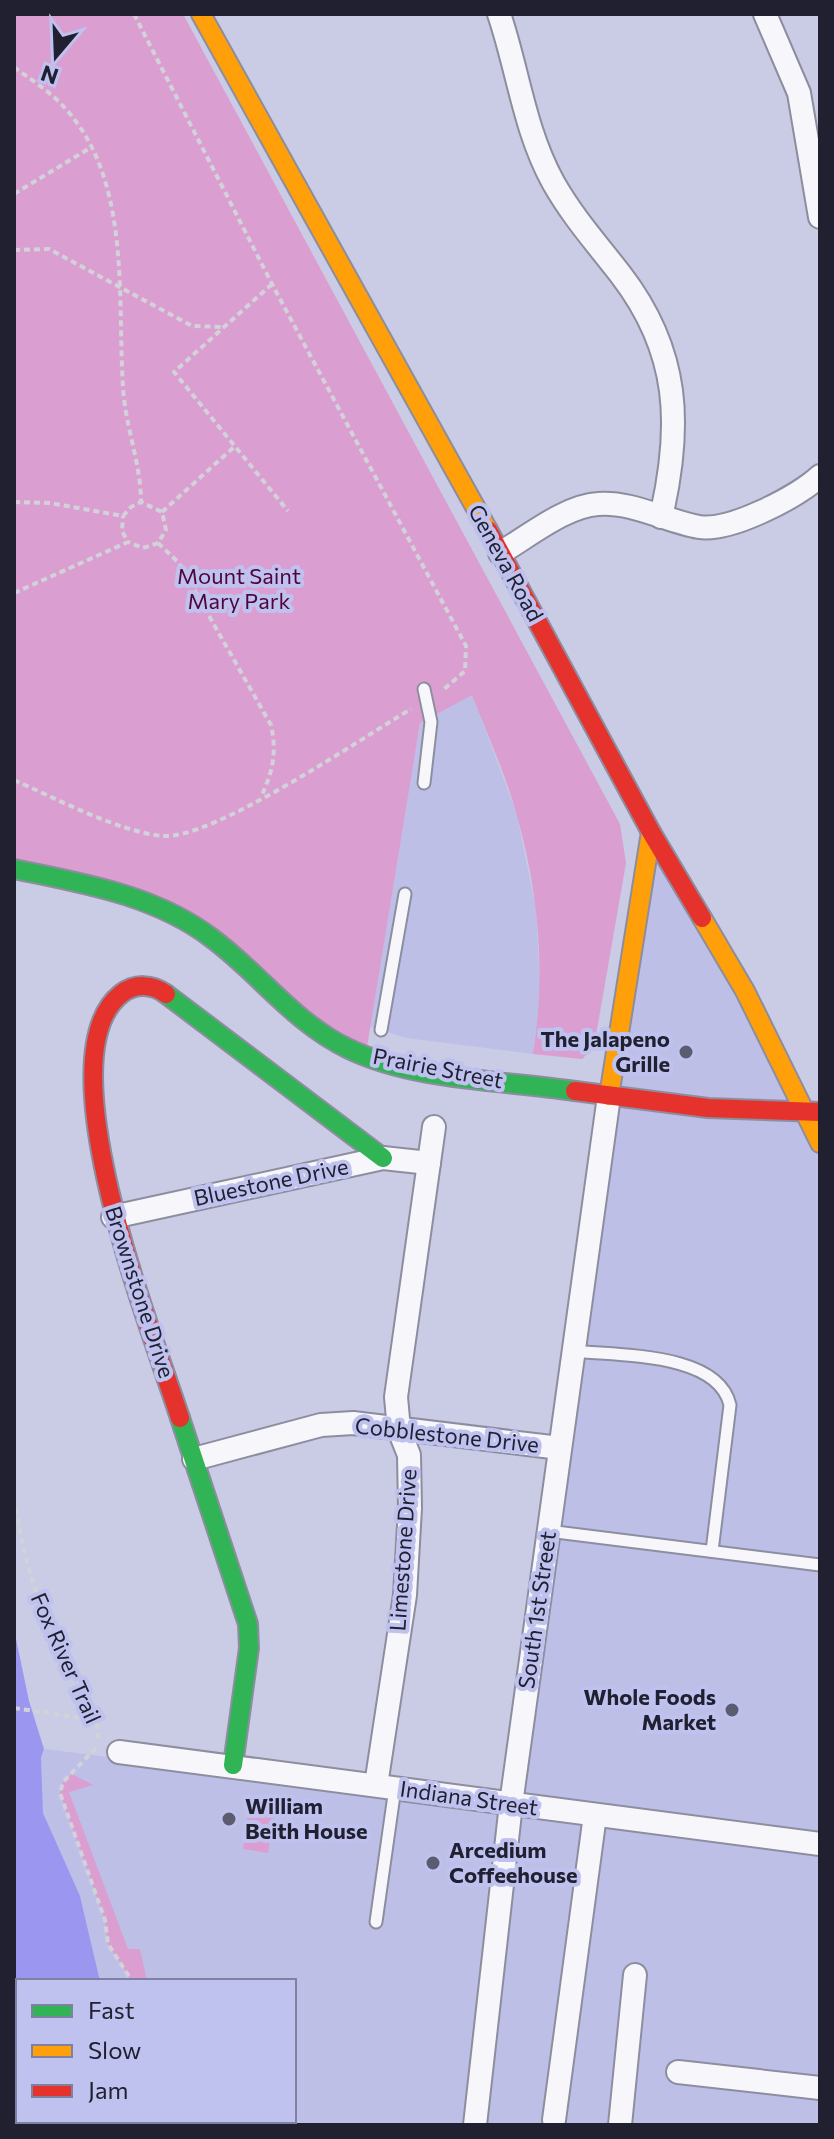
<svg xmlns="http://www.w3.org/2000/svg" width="834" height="2139" font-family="Commissioner,sans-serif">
  <rect width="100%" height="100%" fill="#cacbe4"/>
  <g fill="#bebfe7">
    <polygon points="472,694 517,815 536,909 541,1006 533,1054 407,1038 370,1027 420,722"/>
    <polygon points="655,846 798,1107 614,1093"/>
    <polygon points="615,1102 803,1118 820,1159 820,2125 483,2125 520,1801"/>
    <polygon points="45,1749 504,1808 468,2125 131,2125 130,2121 294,2121 294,1981 100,1981 80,1896 42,1813 41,1758"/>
  </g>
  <g fill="#db9ed0">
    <path d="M 14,14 L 183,14 L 620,824 L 626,863 L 594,1047 L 582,1059 L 533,1054 C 546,975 539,893 517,816 C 506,775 487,734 472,695 L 420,723 L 367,1047 L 309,1014 L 220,932 L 14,865 Z"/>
    <polygon points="72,1774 93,1785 69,1792 128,1949 140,1949 147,1981 132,1981 108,1944 105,1920 60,1793 63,1782"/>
    <polygon points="248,1811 274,1814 268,1853 243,1849"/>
  </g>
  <polygon fill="#9b97f1" points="14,1629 29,1701 44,1749 41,1758 43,1813 80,1896 100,1981 18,1981 18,2121 130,2121 131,2125 14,2125"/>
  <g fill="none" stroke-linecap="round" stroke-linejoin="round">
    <g stroke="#8d8da0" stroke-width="15">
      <g id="lane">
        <polyline points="424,783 431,722 424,689"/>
        <polyline points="381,1030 405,894"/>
        <path d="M 574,1351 C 618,1356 718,1352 730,1405 L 712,1551"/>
        <polyline points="548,1531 820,1565"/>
        <polyline points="376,1922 395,1788"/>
      </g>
    </g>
    <g stroke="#8d8da0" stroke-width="26">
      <g id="street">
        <path d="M 499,14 C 518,70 524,129 553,182 C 572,216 597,244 621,275 C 680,352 682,426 661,517"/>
        <polyline points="765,14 799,93 820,217"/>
        <path d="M 500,553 C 528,537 565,506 598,504 C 631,501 666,521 699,527 C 730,532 797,497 820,476"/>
        <polyline points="113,1217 383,1158 429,1163"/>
        <polyline points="194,1459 321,1425 353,1423 560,1448"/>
        <polyline points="119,1752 820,1844"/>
        <polyline points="376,1785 405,1595 410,1508 409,1455 399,1430 396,1397 434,1127"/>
        <polyline points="678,2072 820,2088"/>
        <polyline points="554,2120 595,1815"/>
        <polyline points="475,2125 511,1804 609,1096"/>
        <polyline points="620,2125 635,1975"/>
      </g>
    </g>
    <g stroke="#8d8da0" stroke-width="22">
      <g id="fast">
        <path d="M 14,869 C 82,883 156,895 213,939 C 260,974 294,1023 349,1049 C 416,1081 502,1080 575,1091"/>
        <polyline points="166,994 383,1158"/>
        <polyline points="180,1418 248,1624 249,1648 233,1765"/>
      </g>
    </g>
    <g stroke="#8d8da0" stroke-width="22">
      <g id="slow">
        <polyline points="201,14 488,530"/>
        <polyline points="702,918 745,991 820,1143"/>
        <polyline points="609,1096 651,832"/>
      </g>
    </g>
    <g stroke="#8d8da0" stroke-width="22">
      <g id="jam">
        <polyline points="488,530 651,832 702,918"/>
        <path d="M 166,994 C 152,984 135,983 121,994 C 42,1056 154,1337 180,1418"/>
        <polyline points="575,1091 708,1108 820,1112"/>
      </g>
    </g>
    <g stroke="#d2d2da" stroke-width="4" stroke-dasharray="6 4" stroke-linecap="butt">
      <polyline points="134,14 272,284 466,646 465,671 443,690"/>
      <path d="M 14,67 C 30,79 48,90 62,105 C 132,177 117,296 123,387 C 125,426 141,463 141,502"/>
      <polyline points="14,194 90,148"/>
      <polyline points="14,250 49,249 192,326 223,327"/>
      <polyline points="272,284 174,372 288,511"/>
      <polyline points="14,502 50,503 123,516 131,507 141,502 162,512 166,530 158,543 143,548 128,542"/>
      <polyline points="162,512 234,447"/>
      <path d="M 158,543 L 179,563 L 271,725 C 277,753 273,771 261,797"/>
      <polyline points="14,593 128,542 122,531 123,516"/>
      <path d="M 14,780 C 55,798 119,832 163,836 C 212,840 362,738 411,709"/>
      <path d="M 14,1499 C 20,1530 25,1561 36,1591 C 50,1631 101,1703 98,1740"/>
      <polyline points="14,1708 96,1720"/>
      <polyline points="96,1748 63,1782 60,1793 105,1920 108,1944 132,1981"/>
      <polyline points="166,2121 166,2122"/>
    </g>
    <use href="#lane" stroke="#f7f7fb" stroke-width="11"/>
    <use href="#street" stroke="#f7f7fb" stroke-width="22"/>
    <use href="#fast" stroke="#30b455" stroke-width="18"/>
    <use href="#slow" stroke="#ff9f0a" stroke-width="18"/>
    <use href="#jam" stroke="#e5322d" stroke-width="18"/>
  </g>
  <g fill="#5c5c70" stroke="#bfc1ee" stroke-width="3">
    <circle cx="686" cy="1052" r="8"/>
    <circle cx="732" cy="1710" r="8"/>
    <circle cx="229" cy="1819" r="8"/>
    <circle cx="433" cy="1863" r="8"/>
  </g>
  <g text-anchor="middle" stroke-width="8" stroke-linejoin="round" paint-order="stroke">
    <g font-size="22" fill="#202031" stroke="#bfc1ee">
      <text transform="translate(506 563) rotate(61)" y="8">Geneva Road</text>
      <text transform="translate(438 1068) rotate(11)" y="8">Prairie Street</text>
      <text transform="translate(271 1182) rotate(-12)" y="8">Bluestone Drive</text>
      <text transform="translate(140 1292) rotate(72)" y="8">Brownstone Drive</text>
      <text transform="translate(447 1435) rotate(6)" y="8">Cobblestone Drive</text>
      <text transform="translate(403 1550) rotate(-86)" y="8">Limestone Drive</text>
      <text transform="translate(537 1610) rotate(-82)" y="8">South 1st Street</text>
      <text transform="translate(66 1658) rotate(66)" y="8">Fox River Trail</text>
      <text transform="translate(469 1798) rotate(8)" y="8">Indiana Street</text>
    </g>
    <g font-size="22" fill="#4f043a" stroke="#bfc1ee">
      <text x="239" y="584">Mount Saint<tspan x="239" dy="25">Mary Park</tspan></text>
    </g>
    <g font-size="22" font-weight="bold" fill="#202031" stroke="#bfc1ee" text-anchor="end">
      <text x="670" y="1047">The Jalapeno<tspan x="670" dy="25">Grille</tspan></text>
      <text x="716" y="1705">Whole Foods<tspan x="716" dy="25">Market</tspan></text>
      <text x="245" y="1814" text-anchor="start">William<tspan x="245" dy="25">Beith House</tspan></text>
      <text x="449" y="1858" text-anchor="start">Arcedium<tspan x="449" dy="25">Coffeehouse</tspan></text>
    </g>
  </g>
  <rect width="834" height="2139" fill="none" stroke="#202031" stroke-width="32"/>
  <rect x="16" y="1979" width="280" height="144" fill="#bfc1ee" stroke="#7f81a2" stroke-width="2"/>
  <rect x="32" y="2005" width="40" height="12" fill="#30b455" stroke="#7f81a2" stroke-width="2"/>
  <text x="88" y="2019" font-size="24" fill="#202031">Fast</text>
  <rect x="32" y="2045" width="40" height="12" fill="#ff9f0a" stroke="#7f81a2" stroke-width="2"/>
  <text x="88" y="2059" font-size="24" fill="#202031">Slow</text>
  <rect x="32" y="2085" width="40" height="12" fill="#e5322d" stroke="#7f81a2" stroke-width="2"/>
  <text x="88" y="2099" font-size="24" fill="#202031">Jam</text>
  <g transform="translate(56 56) rotate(199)" stroke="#bfc1ee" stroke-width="6" paint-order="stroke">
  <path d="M0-6L14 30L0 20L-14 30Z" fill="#202031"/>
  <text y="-12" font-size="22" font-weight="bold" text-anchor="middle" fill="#202031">N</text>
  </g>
</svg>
